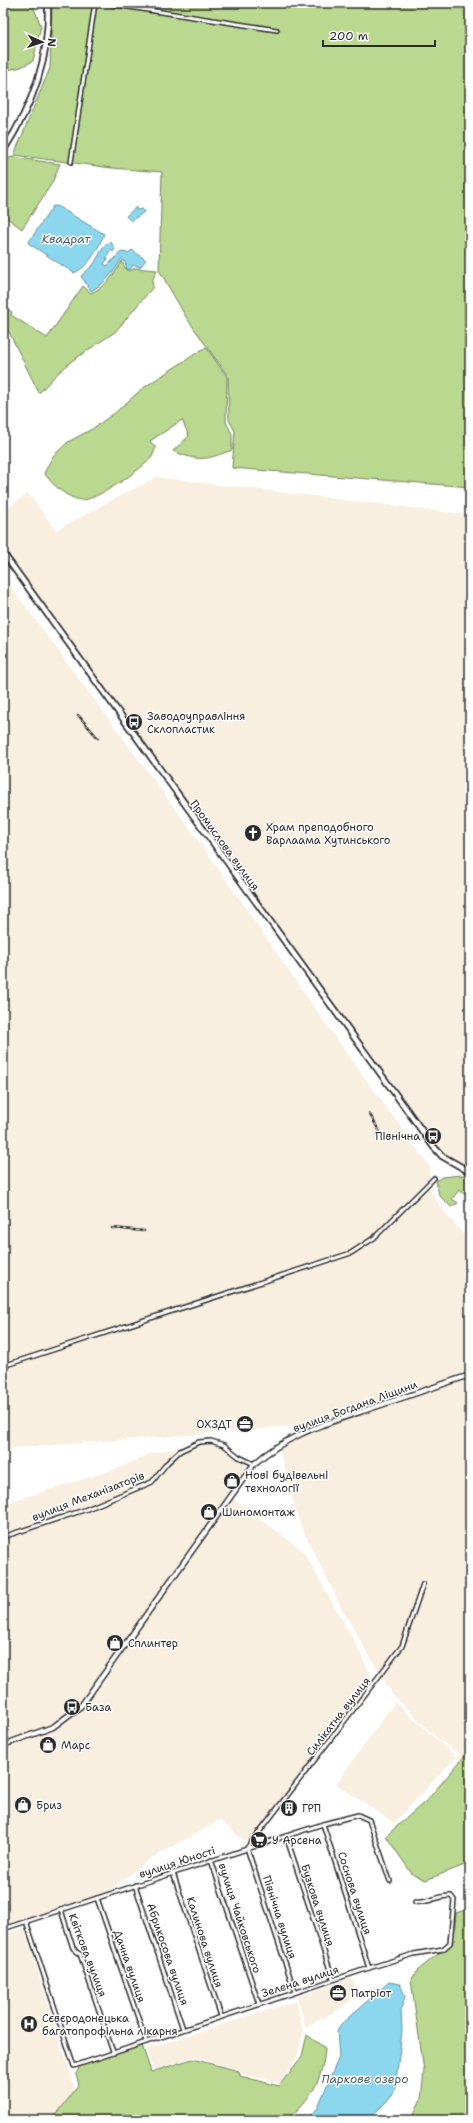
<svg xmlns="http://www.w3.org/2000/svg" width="473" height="2123" font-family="'Shantell Sans',sans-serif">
  <rect width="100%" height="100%" fill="#fff"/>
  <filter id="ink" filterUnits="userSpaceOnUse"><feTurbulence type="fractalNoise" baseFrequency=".025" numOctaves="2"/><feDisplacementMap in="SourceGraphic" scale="8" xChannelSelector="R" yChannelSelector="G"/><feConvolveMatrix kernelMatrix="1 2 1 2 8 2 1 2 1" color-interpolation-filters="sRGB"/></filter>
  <g filter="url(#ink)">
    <g fill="#f9efe1">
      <polygon points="156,477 470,515 470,1168 452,1159 441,1150 3,548 3,512 28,493 56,530"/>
      <polygon points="3,576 199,841 327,1026 430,1167 429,1188 441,1208 470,1242 470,1363 465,1365 468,1374 417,1390 416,1386 369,1406 304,1425 216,1433 14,1448 3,1455"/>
      <polygon points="470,1378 470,1750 458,1764 459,1754 438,1739 392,1694 343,1611 299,1522 279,1447 319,1428"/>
      <polygon points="209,1444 225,1448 247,1466 81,1703 50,1725 3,1741 3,1504 119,1468 149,1454 180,1447"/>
      <polygon points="233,1498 303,1551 353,1639 373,1680 248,1844 220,1820 150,1859 108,1892 3,1926 3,1747 60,1726 86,1705"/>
      <polygon points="395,1702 456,1757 394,1823 336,1784"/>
      <polygon points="24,1928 76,2091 54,2120 3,2120 3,1935"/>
      <polygon points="352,1978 359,1993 343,2007 306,2028 297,1997"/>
      <polygon points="296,2001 303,2032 297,2058 280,2083 241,2074 240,2070 193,2057 153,2070 146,2049"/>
    </g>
    <g fill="#bad890" stroke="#72825e">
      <polygon points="3,3 32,3 41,26 33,61 21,67 3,71"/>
      <polygon points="52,3 470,3 470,487 232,468 235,431 229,420 228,376 186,317 159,270 162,172 112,168 14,155 50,68"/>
      <polygon points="12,157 60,164 52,183 22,229 3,215 3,160"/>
      <path d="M 122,261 L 126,270 L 133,270 L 134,268 L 157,270 L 152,281 L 153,287 L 115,332 L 73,360 L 57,374 L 39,393 L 3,320 L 3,306 L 12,312 L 11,315 L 47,338 L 83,286 L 91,293 C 106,286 114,275 122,261 Z"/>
      <path d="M 206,347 L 227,377 L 226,422 L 232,434 L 232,450 C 205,460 199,462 173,451 L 189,436 L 182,420 L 150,441 L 156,448 C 154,451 153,455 152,457 C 144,468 94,502 81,500 C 66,498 52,484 44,473 L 53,456 L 68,442 L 92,429 L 116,412 L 143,388 Z"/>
      <polygon points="461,1175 469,1175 469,1187 464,1194 459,1190 452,1199 458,1203 451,1207 439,1195 436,1181 442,1177"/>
      <polygon points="470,1750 470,1863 426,1880 412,1874 386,1836 427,1800"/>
      <polygon points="470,1908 470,2120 411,2120 421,2099 424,2071 411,1980 417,1971 454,1941 456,1913"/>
      <path d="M 307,2035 L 325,2048 C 323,2081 311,2098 287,2120 L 52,2120 L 79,2085 L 76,2074 L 80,2066 L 85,2064 L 142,2045 L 151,2072 L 192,2059 L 239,2071 L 240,2076 L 279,2086 L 302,2056 Z"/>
    </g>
    <g fill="#8dd7ee" stroke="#6692a0">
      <path d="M 53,206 L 57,206 L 104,234 C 98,249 89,267 74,273 L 28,243 Z"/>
      <polygon points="136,207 136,210 142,209 144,212 131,221 126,216"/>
      <path d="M 111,242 L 115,249 L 113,252 L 111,250 L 106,259 L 108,259 L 104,264 L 107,266 L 121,252 L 128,253 L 132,250 L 146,260 L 140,267 L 133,265 L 130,270 L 127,269 L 125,262 L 121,259 C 114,273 105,283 91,291 L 81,276 L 94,264 L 104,246 Z"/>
      <polygon points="389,1982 400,1984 405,1996 401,2009 402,2031 395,2089 392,2096 368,2120 306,2120 317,2109 339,2057 337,2032 340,2025"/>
    </g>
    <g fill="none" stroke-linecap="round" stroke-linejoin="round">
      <g stroke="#2b2b2b" stroke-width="6">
        <g id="street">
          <polyline points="103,3 277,30"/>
          <polyline points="71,162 95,3"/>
          <polyline points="3,1366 351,1253 374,1238 434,1178"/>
          <polyline points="3,1537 87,1509 152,1482 167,1463 180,1451 199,1442 211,1441 224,1445 239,1457 254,1464"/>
          <polyline points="323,1824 369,1968"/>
          <polyline points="286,1836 333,1979"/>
          <polyline points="211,1860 259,2004"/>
          <polyline points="173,1873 221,2016"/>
          <polyline points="135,1885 183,2029"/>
          <polyline points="97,1898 146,2041"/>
          <polyline points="61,1910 73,1948 80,1954 113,2052"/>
          <path d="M 26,1921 L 74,2066 L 369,1968 L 414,1954 L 443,1949 L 450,1943 L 454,1900 L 451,1896 C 438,1895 428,1904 415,1902"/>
          <polyline points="3,1929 323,1824 358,1815 369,1820 390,1881"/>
          <polyline points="295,1992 247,1848 402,1646 423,1584"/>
        </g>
      </g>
      <g stroke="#2b2b2b" stroke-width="7">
        <path id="secondary" d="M 3,1745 L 53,1727 L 81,1706 L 254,1464 C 287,1434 330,1422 372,1408 C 404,1397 437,1386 470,1375"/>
      </g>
      <g stroke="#2b2b2b" stroke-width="8">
        <g id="primary">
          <path d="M 3,151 C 33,105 50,58 48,3"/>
          <polyline points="3,553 433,1146 442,1156 470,1172"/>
        </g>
      </g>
      <use href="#street" stroke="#fff" stroke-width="3"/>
      <use href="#secondary" stroke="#fff" stroke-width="4"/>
      <use href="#primary" stroke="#fff" stroke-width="4.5"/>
      <g stroke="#2b2b2b" stroke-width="2.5">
        <g id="rail">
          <polyline points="78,715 98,738"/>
          <polyline points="369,1113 384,1139"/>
          <polyline points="112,1228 144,1231"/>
        </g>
      </g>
      <use href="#rail" stroke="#fff" stroke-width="1" stroke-dasharray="3" stroke-linecap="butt"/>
    </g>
  </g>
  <defs>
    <g id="bus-disc" transform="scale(0.9)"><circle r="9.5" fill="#2b2b2b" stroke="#fff"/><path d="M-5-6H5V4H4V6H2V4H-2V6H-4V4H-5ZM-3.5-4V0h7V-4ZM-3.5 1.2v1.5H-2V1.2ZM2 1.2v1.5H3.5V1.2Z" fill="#fff"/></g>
    <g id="church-disc" transform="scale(0.9)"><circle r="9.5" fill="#2b2b2b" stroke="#fff"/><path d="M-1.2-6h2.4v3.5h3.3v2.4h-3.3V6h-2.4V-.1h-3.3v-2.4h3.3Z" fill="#fff"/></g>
    <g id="office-disc" transform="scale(0.9)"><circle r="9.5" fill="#2b2b2b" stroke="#fff"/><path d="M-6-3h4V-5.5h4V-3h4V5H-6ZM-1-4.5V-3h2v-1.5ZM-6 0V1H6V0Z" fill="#fff"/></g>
    <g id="shop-disc" transform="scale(0.9)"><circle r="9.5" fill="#2b2b2b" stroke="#fff"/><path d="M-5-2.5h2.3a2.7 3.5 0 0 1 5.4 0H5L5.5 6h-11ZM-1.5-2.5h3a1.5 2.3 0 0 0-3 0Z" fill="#fff"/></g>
    <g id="building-disc" transform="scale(0.9)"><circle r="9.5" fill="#2b2b2b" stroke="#fff"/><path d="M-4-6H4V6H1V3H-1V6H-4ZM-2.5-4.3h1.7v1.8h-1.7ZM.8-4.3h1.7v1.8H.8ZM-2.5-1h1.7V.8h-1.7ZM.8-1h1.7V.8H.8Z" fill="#fff"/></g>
    <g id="supermarket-disc" transform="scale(0.9)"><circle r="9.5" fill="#2b2b2b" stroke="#fff"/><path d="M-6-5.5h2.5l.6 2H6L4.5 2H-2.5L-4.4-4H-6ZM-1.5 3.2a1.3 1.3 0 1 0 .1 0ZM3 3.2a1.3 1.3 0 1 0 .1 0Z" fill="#fff"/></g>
    <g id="hospital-disc" transform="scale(0.9)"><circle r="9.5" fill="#2b2b2b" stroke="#fff"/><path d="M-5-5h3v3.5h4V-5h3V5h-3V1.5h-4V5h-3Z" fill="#fff"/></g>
  </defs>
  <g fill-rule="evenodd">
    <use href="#bus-disc" x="134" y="722"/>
    <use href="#church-disc" x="253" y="833"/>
    <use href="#bus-disc" x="433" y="1136"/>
    <use href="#office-disc" x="245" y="1424"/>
    <use href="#shop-disc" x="232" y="1481"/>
    <use href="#shop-disc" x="209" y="1512"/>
    <use href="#shop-disc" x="115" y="1643"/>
    <use href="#bus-disc" x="72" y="1707"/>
    <use href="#shop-disc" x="48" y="1745"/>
    <use href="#shop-disc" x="23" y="1805"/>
    <use href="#building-disc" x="289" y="1808"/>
    <use href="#supermarket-disc" x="259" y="1840"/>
    <use href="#office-disc" x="338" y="1993"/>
    <use href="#hospital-disc" x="29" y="2024"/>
  </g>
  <g text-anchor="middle" stroke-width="3" stroke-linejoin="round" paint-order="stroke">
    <g font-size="11" fill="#2b2b2b" stroke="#fff" text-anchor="start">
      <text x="147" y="720">Заводоуправління<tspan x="147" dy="13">Склопластик</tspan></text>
      <text x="266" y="831">Храм преподобного<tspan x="266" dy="13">Варлаама Хутинського</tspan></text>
      <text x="420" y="1140" text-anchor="end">Північна</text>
      <text x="232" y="1428" text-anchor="end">ОХЗДТ</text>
      <text x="245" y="1479">Нові будівельні<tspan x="245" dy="13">технології</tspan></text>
      <text x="222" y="1516">Шиномонтаж</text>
      <text x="128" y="1647">Сплинтер</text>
      <text x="85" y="1711">База</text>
      <text x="61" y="1749">Марс</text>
      <text x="36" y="1809">Бриз</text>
      <text x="302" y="1812">ГРП</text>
      <text x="272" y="1844">У Арсена</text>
      <text x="351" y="1997">Патріот</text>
      <text x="42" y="2022">Сєвєродонецька<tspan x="42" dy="13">багатопрофільна лікарня</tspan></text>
    </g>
    <g font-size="11" fill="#2b2b2b" stroke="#fff">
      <text transform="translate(225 845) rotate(54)" y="4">Промислова вулиця</text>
      <text transform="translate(355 1406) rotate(-20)" y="4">вулиця Богдана Ліщини</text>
      <text transform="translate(88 1496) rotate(-21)" y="4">вулиця Механізаторів</text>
      <text transform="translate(338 1716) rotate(-52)" y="4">Силікатна вулиця</text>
      <text transform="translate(177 1862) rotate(-18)" y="4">вулиця Юності</text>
      <text transform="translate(355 1893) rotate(72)" y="4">Соснова вулиця</text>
      <text transform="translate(318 1905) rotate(72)" y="4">Бузкова вулиця</text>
      <text transform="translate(280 1917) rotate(72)" y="4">Північна вулиця</text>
      <text transform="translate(240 1918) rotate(72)" y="4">вулиця Чайковського</text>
      <text transform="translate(205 1942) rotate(72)" y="4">Калинова вулиця</text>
      <text transform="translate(168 1954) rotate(71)" y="4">Абрикосова вулиця</text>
      <text transform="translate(88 1955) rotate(69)" y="4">Квіткова вулиця</text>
      <text transform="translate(130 1966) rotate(71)" y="4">Дачна вулиця</text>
      <text transform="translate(300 1981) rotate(-18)" y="4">Зелена вулиця</text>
    </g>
    <g font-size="12" font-style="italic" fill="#485f66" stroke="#fff">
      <text x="66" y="243">Квадрат</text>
      <text x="365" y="2083">Паркове озеро</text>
    </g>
  </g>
  <rect width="473" height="2123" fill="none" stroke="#fff" stroke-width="16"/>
  <rect x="8" y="8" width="457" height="2107" fill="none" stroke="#2b2b2b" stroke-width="1.5" filter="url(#ink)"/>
  <g transform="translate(42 42) rotate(93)" stroke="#ffffff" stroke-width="3" paint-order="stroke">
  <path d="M0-3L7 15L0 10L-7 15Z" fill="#2b2b2b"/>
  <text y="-6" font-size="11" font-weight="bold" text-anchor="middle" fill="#2b2b2b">N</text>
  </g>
  <path d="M323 40v6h112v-6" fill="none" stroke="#2b2b2b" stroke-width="2"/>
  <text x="329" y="40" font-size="12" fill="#2b2b2b" stroke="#ffffff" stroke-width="3" paint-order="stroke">200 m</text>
</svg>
